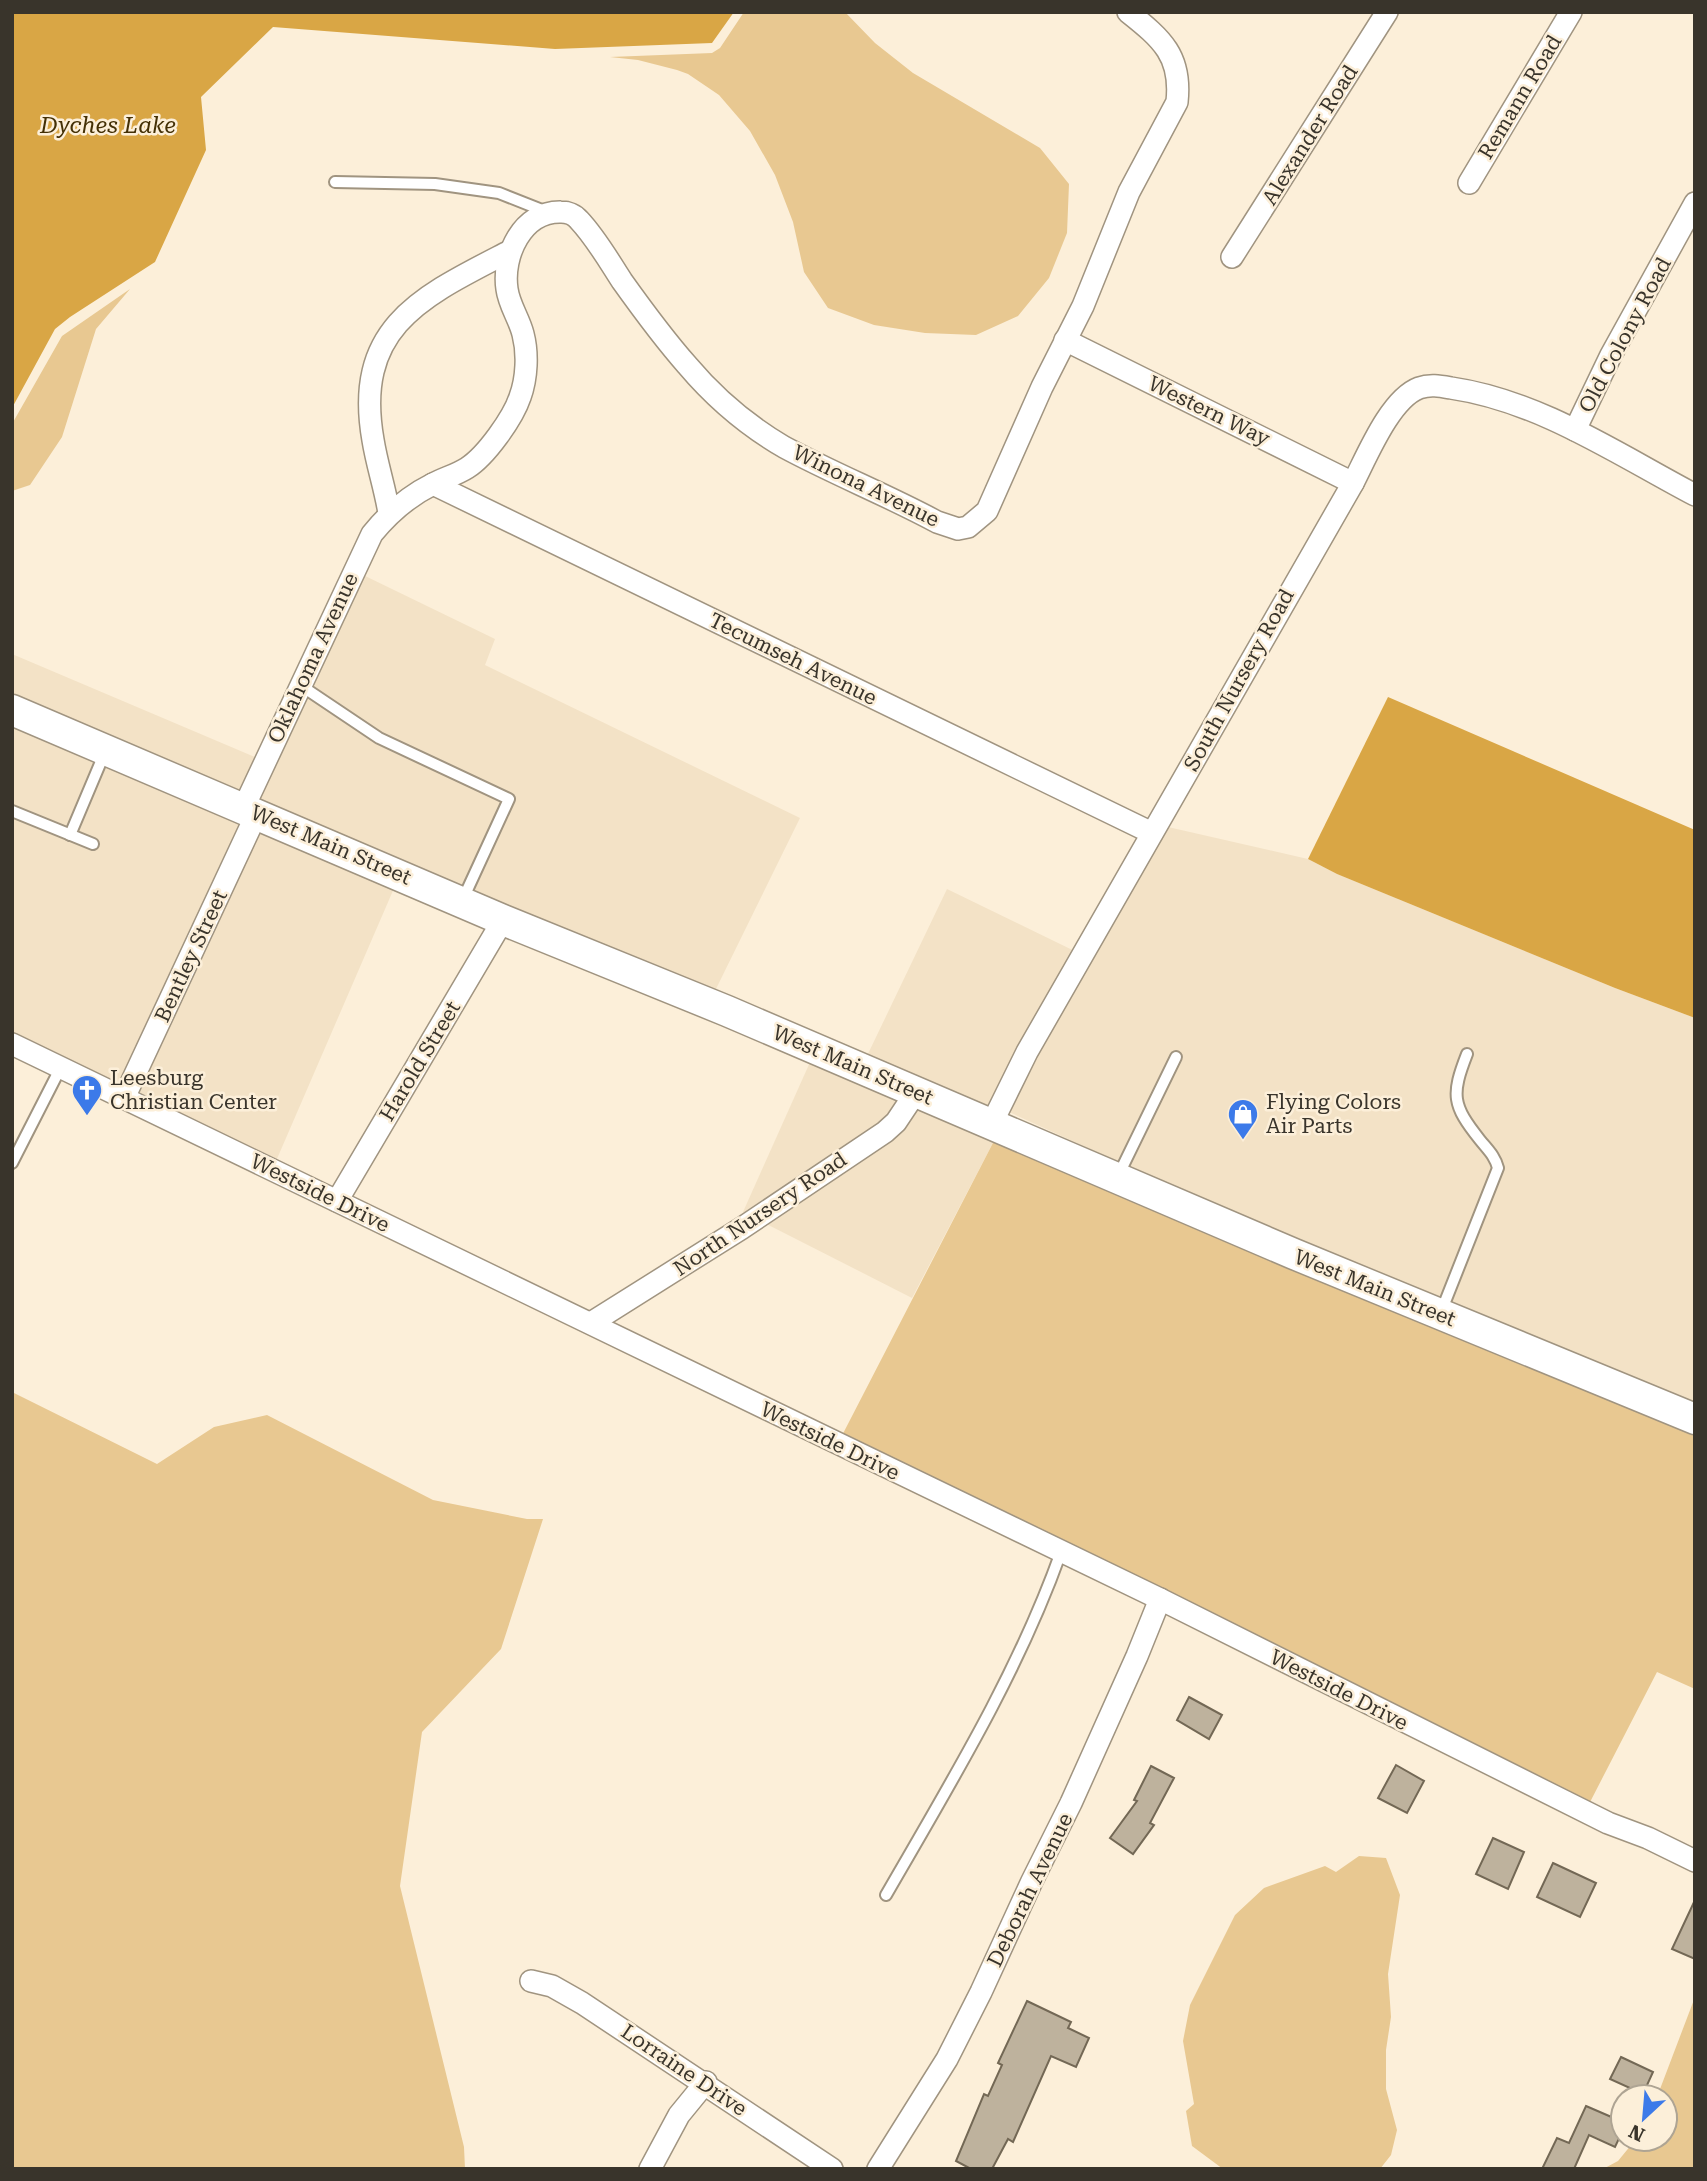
<svg xmlns="http://www.w3.org/2000/svg" width="1707" height="2181" font-family="'Roboto Serif',serif">
  <rect width="100%" height="100%" fill="#fcefd9"/>
  <g fill="#f3e2c6">
    <polygon points="359,573 495,639 485,665 800,818 714,993 12,697 12,654 264,761"/>
    <polygon points="12,723 395,886 270,1175 139,1106 12,1056"/>
    <polygon points="1168,827 1308,859 1337,874 1615,988 1695,1018 1695,1407 1277,1234 1009,1112 1006,1118 866,1058 947,889 1093,960"/>
    <polygon points="811,1060 995,1139 912,1298 743,1212"/>
  </g>
  <g fill="#e8c891">
    <polygon points="744,12 845,12 875,43 913,73 1040,148 1069,184 1067,233 1049,278 1018,316 976,335 925,333 874,325 828,308 804,272 793,222 775,175 750,131 719,95 688,74 677,70 638,60 610,57 712,53 720,48"/>
    <polygon points="130,289 96,329 62,437 30,485 12,491 12,424 62,336"/>
    <polygon points="995,1139 1695,1432 1695,1689 1657,1672 1588,1806 834,1451"/>
    <polygon points="12,1392 157,1464 214,1427 267,1415 433,1500 527,1519 543,1519 501,1649 422,1732 400,1886 464,2147 465,2169 12,2169"/>
    <polygon points="1359,1856 1386,1858 1400,1895 1388,1974 1391,2017 1386,2050 1386,2089 1397,2130 1391,2155 1380,2169 1223,2169 1192,2146 1186,2111 1194,2104 1183,2041 1190,2005 1235,1915 1264,1888 1325,1866 1336,1872"/>
    <polygon points="1695,1997 1695,2169 1603,2169 1618,2161 1636,2139 1665,2139 1665,2097 1657,2097"/>
  </g>
  <g fill="#d9a645">
    <polygon points="12,12 734,12 712,43 555,49 273,27 201,97 206,150 155,262 70,317 55,329 12,408"/>
    <polygon points="1388,697 1695,830 1695,1018 1615,988 1337,874 1308,859"/>
  </g>
  <g fill="#beb29d" stroke="#736855" stroke-width="2">
    <polygon points="1189,1697 1222,1715 1209,1739 1177,1720"/>
    <polygon points="1396,1765 1424,1781 1407,1813 1378,1798"/>
    <polygon points="1151,1766 1174,1778 1150,1823 1154,1825 1133,1854 1110,1838 1137,1801 1134,1800"/>
    <polygon points="1493,1838 1524,1852 1508,1889 1476,1874"/>
    <polygon points="1553,1863 1596,1883 1580,1917 1537,1897"/>
    <polygon points="1695,1900 1695,1959 1672,1949"/>
    <polygon points="1027,2001 1071,2022 1068,2028 1089,2038 1076,2067 1051,2056 1013,2142 1008,2139 992,2169 971,2169 956,2161 984,2094 988,2096 1002,2065 998,2063"/>
    <polygon points="1621,2057 1653,2072 1643,2094 1610,2079"/>
    <polygon points="1586,2106 1623,2122 1623,2130 1615,2147 1589,2135 1574,2169 1542,2169 1557,2138 1569,2143"/>
  </g>
  <g fill="none" stroke-linecap="round" stroke-linejoin="round">
    <g stroke="#a09480" stroke-width="14">
      <g id="service">
        <polyline points="335,182 435,184 499,193 547,212"/>
        <polyline points="300,685 379,738 509,799 463,899"/>
        <polyline points="12,811 93,844"/>
        <polyline points="70,835 105,752"/>
        <polyline points="12,1163 61,1067"/>
        <polyline points="1118,1176 1176,1057"/>
        <path d="M 1441,1312 L 1498,1168 C 1495,1156 1488,1150 1480,1140 C 1452,1105 1451,1095 1467,1054"/>
        <path d="M 886,1895 C 950,1784 1018,1673 1061,1552"/>
      </g>
    </g>
    <g stroke="#a09480" stroke-width="24">
      <g id="minor">
        <polyline points="1469,183 1571,12"/>
        <polyline points="1232,257 1387,12"/>
        <polyline points="1065,340 1353,483"/>
        <polyline points="1575,430 1611,355 1695,203"/>
        <polyline points="433,484 1152,833"/>
        <path d="M 389,513 C 385,488 377,465 373,440 C 353,326 423,296 510,251"/>
        <path d="M 244,807 L 372,534 C 389,513 409,496 433,484 C 444,478 456,475 467,468 C 486,456 513,418 520,397 C 527,378 528,353 523,334 C 519,318 509,305 507,289 C 502,256 522,211 561,212 C 568,212 575,215 579,220 C 596,238 609,261 622,281 C 642,309 664,339 687,365 C 714,397 748,426 784,447 C 834,474 887,495 937,522 L 958,529 L 968,527 L 987,511 L 1042,387 L 1083,306 L 1129,192 L 1177,102 C 1182,56 1162,39 1128,12"/>
        <polyline points="12,1044 1160,1599 1608,1823 1648,1838 1695,1861"/>
        <polyline points="124,1098 257,813"/>
        <path d="M 991,1125 L 1027,1052 L 1353,483 C 1367,456 1390,399 1419,388 C 1430,384 1440,386 1451,388 C 1540,401 1617,454 1695,495"/>
        <polyline points="337,1201 503,920"/>
        <polyline points="591,1323 742,1228 885,1132 896,1122 916,1092"/>
        <polyline points="531,1981 552,1986 582,2003 832,2169"/>
        <polyline points="650,2169 679,2115 706,2082"/>
        <polyline points="878,2169 947,2059 981,1992 1032,1881 1071,1803 1137,1656 1160,1599"/>
      </g>
    </g>
    <g stroke="#a09480" stroke-width="33">
      <polyline id="secondary" points="12,710 503,920 727,1011 1294,1254 1695,1419"/>
    </g>
    <use href="#service" stroke="#fff" stroke-width="10"/>
    <use href="#minor" stroke="#fff" stroke-width="21"/>
    <use href="#secondary" stroke="#fff" stroke-width="30"/>
  </g>
  <defs>
    <g id="church-pin" transform="scale(1.575)"><path d="M0 17L-7.5 6A9.5 9.5 0 1 1 7.5 6Z" fill="#3c7ae9" stroke="#fcefd9"/><path d="M-1.2-6h2.4v3.5h3.3v2.4h-3.3V6h-2.4V-.1h-3.3v-2.4h3.3Z" fill="#fff"/></g>
    <g id="shop-pin" transform="scale(1.575)"><path d="M0 17L-7.5 6A9.5 9.5 0 1 1 7.5 6Z" fill="#3c7ae9" stroke="#fcefd9"/><path d="M-5-2.5h2.3a2.7 3.5 0 0 1 5.4 0H5L5.5 6h-11ZM-1.5-2.5h3a1.5 2.3 0 0 0-3 0Z" fill="#fff"/></g>
  </defs>
  <g fill-rule="evenodd">
    <use href="#church-pin" x="87" y="1090"/>
    <use href="#shop-pin" x="1243" y="1114"/>
  </g>
  <g text-anchor="middle" stroke-width="5" stroke-linejoin="round" paint-order="stroke">
    <g font-size="21" fill="#39342b" stroke="#fcefd9">
      <text transform="translate(1520 97) rotate(-59)" y="7">Remann Road</text>
      <text transform="translate(1310 135) rotate(-58)" y="7">Alexander Road</text>
      <text transform="translate(1625 335) rotate(-62)" y="7">Old Colony Road</text>
      <text transform="translate(1209 411) rotate(26)" y="7">Western Way</text>
      <text transform="translate(866 486) rotate(26)" y="7">Winona Avenue</text>
      <text transform="translate(313 658) rotate(-65)" y="7">Oklahoma Avenue</text>
      <text transform="translate(793 659) rotate(26)" y="7">Tecumseh Avenue</text>
      <text transform="translate(1239 680) rotate(-61)" y="7">South Nursery Road</text>
      <text transform="translate(331 845) rotate(23)" y="7">West Main Street</text>
      <text transform="translate(191 956) rotate(-65)" y="7">Bentley Street</text>
      <text transform="translate(420 1061) rotate(-59)" y="7">Harold Street</text>
      <text transform="translate(853 1065) rotate(23)" y="7">West Main Street</text>
      <text transform="translate(320 1193) rotate(26)" y="7">Westside Drive</text>
      <text transform="translate(760 1214) rotate(-34)" y="7">North Nursery Road</text>
      <text transform="translate(1375 1288) rotate(22)" y="7">West Main Street</text>
      <text transform="translate(830 1441) rotate(26)" y="7">Westside Drive</text>
      <text transform="translate(1339 1690) rotate(27)" y="7">Westside Drive</text>
      <text transform="translate(1030 1890) rotate(-64)" y="7">Deborah Avenue</text>
      <text transform="translate(684 2070) rotate(34)" y="7">Lorraine Drive</text>
    </g>
    <g font-size="21" fill="#39342b" stroke="#fcefd9" text-anchor="start">
      <text x="110" y="1085">Leesburg<tspan x="110" dy="24">Christian Center</tspan></text>
      <text x="1266" y="1109">Flying Colors<tspan x="1266" dy="24">Air Parts</tspan></text>
    </g>
    <g font-size="23" font-style="italic" fill="#443005" stroke="#fcefd9">
      <text x="108" y="133">Dyches Lake</text>
    </g>
  </g>
  <rect width="1707" height="2181" fill="none" stroke="#39342b" stroke-width="28"/>
  <g transform="translate(1644 2118) rotate(206)"><circle r="33" fill="#fcefd9" stroke="#aea493" stroke-width="2"/>
  <path d="M0-5L12 26L0 18L-12 26Z" fill="#3c7ae9"/>
  <text y="-10" font-size="19" font-weight="bold" text-anchor="middle" fill="#39342b">N</text>
  </g>
</svg>
